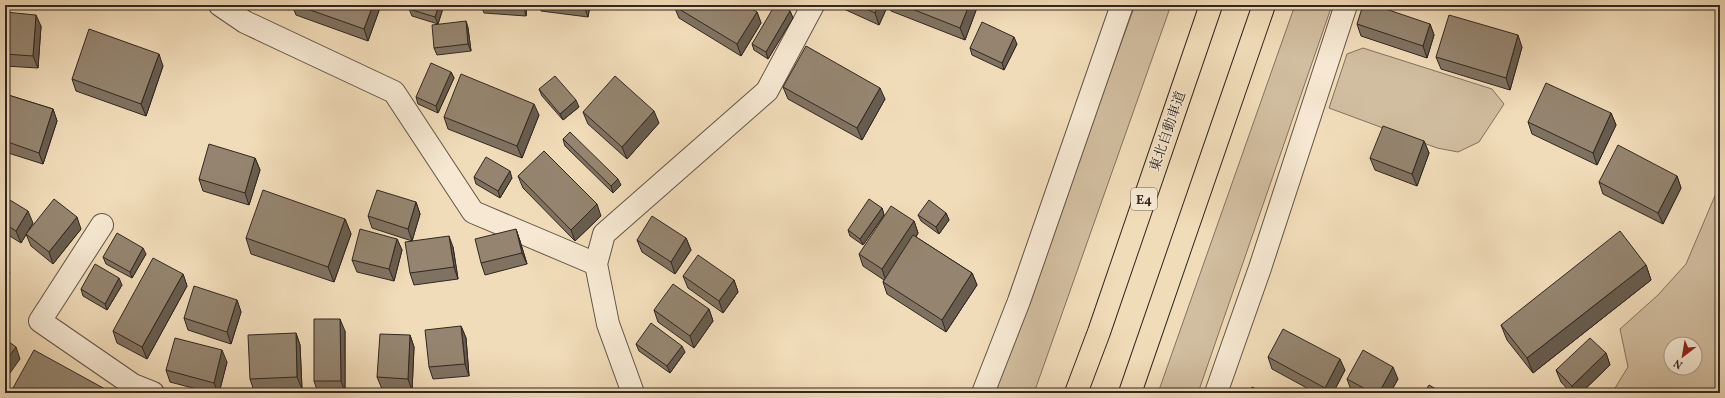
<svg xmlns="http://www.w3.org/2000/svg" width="1725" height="398" font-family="Vollkorn,'Noto Serif JP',serif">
  <rect width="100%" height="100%" fill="#f1dcb9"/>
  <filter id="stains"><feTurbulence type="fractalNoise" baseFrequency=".005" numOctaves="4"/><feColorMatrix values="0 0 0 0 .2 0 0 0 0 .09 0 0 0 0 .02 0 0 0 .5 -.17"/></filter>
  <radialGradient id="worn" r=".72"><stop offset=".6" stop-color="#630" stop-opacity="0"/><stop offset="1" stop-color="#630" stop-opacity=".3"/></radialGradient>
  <g fill="#d1bd9f" stroke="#827260" fill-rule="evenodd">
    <polygon points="1135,5 1171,5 1034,393 993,393"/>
    <polygon points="1295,5 1332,5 1198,393 1158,393"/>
    <polygon points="1363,48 1492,89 1504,104 1479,142 1458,152 1437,148 1329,108 1347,54"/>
    <path d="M 1720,184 L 1720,393 L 1612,393 L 1628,367 L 1620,329 L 1658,295 L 1686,264 ZM 1671,344 L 1695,344 L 1695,368 L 1671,368 Z"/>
  </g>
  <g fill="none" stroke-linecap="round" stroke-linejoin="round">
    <g stroke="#625447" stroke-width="24">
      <g id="minor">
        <polyline points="220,5 245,22 394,92 473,212 596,264"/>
        <polyline points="102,225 40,321 133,385 153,393"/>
        <polyline points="633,393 608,324 596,264 604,234 767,91 813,5"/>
        <polyline points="983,393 1019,301 1122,5"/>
        <polyline points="1216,393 1260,268 1346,5"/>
      </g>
    </g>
    <g stroke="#322721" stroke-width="24">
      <g id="highway">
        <polyline points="1076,393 1099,332 1211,5"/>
        <polyline points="1130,393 1264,5"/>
      </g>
    </g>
    <use href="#minor" stroke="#f6e8d2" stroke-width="22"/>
    <use href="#highway" stroke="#f1dcb9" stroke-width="22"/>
  </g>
  <g fill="#807260" stroke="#322721">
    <polygon points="83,5 97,5 96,9"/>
    <polygon points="271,5 290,5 289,10"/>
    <polygon points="292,5 381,5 368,41 296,15"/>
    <polygon points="411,5 444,5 438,24 412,16 409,9"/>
    <polygon points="481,5 527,5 526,16 484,13"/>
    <polygon points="539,5 590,5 588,17 541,11"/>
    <polygon points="835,5 888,5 879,25"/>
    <polygon points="889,5 978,5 965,40 891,11"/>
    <polygon points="674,6 757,12 761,23 741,56 679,18"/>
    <polygon points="790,11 793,18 768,59 754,50 752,44"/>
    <polygon points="5,12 41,26 38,68 5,66"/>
    <polygon points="466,21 468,28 471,51 437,55 434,48"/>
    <polygon points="1357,24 1430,24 1434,35 1427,58 1361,36"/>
    <polygon points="1017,44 1004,70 972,55 970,48"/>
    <polygon points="1522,47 1510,90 1441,69 1436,57"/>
    <polygon points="163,66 146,116 76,91 72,79"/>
    <polygon points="451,72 454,78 438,113 418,104 416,97"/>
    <polygon points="783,87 885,99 862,140 788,99"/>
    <polygon points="539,89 579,107 563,120 542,96"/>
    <polygon points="5,94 53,109 57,121 43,164 5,152"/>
    <polygon points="583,112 659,123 627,159 588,124"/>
    <polygon points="1611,113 1616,125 1597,165 1532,134 1528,122"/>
    <polygon points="539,115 522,158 448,129 444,117"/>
    <polygon points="563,139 621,185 613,193 565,146"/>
    <polygon points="1424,141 1429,153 1417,186 1375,170 1370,158"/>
    <polygon points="255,158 260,170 249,205 203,191 199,179"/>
    <polygon points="518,176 601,216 575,241 523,188"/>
    <polygon points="1677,176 1681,188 1663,224 1603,194 1599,182"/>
    <polygon points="474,177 512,178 500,198 476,184"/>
    <polygon points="5,197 33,223 21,243 5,233"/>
    <polygon points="416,202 420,214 412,241 372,228 368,216"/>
    <polygon points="882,208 884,215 863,245 850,236 848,230"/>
    <polygon points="946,213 949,220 939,234 921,221 918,215"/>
    <polygon points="345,219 351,234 334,282 251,254 246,238"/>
    <polygon points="914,221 918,233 916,237 972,273 977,285 946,332 887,294 883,282 884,280 863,266 859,254"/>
    <polygon points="81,229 53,264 31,246 26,234"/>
    <polygon points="516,229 520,241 527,264 485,275 481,263"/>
    <polygon points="686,238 691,250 675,274 642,252 637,240"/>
    <polygon points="397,239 402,250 394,281 357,272 352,260"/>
    <polygon points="453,247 458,279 414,285 410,273"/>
    <polygon points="146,254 132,278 106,264 103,257"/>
    <polygon points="1646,265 1651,280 1533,373 1507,340 1501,325"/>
    <polygon points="183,274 187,286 147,359 117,343 113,331"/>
    <polygon points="683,276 734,280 738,292 723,313 688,288"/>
    <polygon points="122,285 107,310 83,296 81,289"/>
    <polygon points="237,300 241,312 231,344 188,330 184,318"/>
    <polygon points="709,309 713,321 694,348 658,322 654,310"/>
    <polygon points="461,326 466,338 469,376 433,379 429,367"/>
    <polygon points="345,331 345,393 318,393 314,381"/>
    <polygon points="296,333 300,345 302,389 254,391 250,379"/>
    <polygon points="410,335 414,347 412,391 382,389 377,377"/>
    <polygon points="636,344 685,352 670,373 639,351"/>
    <polygon points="1606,353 1610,365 1581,393 1571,393 1561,382 1556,370"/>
    <polygon points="1268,357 1345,370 1333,393 1316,393 1272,369"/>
    <polygon points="227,362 219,393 212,393 170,382 166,370"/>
    <polygon points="1347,379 1398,379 1390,393 1356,393 1351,390"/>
    <polygon points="13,388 105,389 106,393 15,393"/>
  </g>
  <g fill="#685d4e" stroke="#322721">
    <polygon points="94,5 97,5 96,9"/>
    <polygon points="287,5 290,5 289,10"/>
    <polygon points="373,5 381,5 368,41 364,29"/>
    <polygon points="439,5 444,5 438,24 435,17"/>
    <polygon points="523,5 527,5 526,16"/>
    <polygon points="584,5 590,5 588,17 584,6"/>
    <polygon points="878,5 888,5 879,25 875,13"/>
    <polygon points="969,5 978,5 965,40 960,28"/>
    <polygon points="790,11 793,18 768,59 766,52"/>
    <polygon points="757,12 761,23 741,56 737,44"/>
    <polygon points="36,15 41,26 38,68 33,56"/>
    <polygon points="466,21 468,28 471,51 468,44"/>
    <polygon points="1430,24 1434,35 1427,58 1423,46"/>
    <polygon points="1518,35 1522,47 1510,90 1506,78"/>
    <polygon points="1014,37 1017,44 1004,70 1002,63"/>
    <polygon points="159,54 163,66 146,116 141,104"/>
    <polygon points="451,72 454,78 438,113 436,106"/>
    <polygon points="880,88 885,99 862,140 857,128"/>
    <polygon points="576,100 579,107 563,120 560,114"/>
    <polygon points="534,104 539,115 522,158 517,146"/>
    <polygon points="53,109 57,121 43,164 39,153"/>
    <polygon points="654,111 659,123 627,159 622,147"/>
    <polygon points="1611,113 1616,125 1597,165 1593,153"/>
    <polygon points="1424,141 1429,153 1417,186 1412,174"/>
    <polygon points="255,158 260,170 249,205 245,193"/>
    <polygon points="510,171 512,178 500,198 498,191"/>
    <polygon points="1677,176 1681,188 1663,224 1658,213"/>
    <polygon points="618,179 621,185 613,193 611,186"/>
    <polygon points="416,202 420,214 412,241 408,229"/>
    <polygon points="597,204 601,216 575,241 571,230"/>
    <polygon points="882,208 884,215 863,245 860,239"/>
    <polygon points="28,211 33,223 21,243 16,231"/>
    <polygon points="946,213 949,220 939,234 936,227"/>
    <polygon points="77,217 81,229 53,264 49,252"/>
    <polygon points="345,219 351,234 334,282 328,267"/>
    <polygon points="914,221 918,233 886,281 882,269"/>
    <polygon points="516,229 520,241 527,264 522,253"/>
    <polygon points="449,236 453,247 458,279 454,267"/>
    <polygon points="686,238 691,250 675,274 671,262"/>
    <polygon points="397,239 402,250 394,281 389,269"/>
    <polygon points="143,248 146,254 132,278 130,272"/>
    <polygon points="1646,265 1651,280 1533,373 1527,358"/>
    <polygon points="7,266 10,273 5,279 5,269"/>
    <polygon points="972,273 977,285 946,332 942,320"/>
    <polygon points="183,274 187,286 147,359 142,347"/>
    <polygon points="119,278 122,285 107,310 105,304"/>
    <polygon points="734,280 738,292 723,313 719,301"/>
    <polygon points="237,300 241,312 231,344 227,332"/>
    <polygon points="709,309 713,321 694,348 690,336"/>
    <polygon points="340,319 345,331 345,393 341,381"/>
    <polygon points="461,326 466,338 469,376 465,364"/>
    <polygon points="296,333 300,345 302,389 297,377"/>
    <polygon points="410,335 414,347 412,391 408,379"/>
    <polygon points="682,346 685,352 670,373 667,366"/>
    <polygon points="16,347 20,359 5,380 5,362"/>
    <polygon points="222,350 227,362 219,393 218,393 214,383"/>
    <polygon points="1606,353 1610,365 1581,393 1574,393 1572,386"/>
    <polygon points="1340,359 1345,370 1333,393 1327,393 1325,388"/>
    <polygon points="1393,367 1398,379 1390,393 1379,393"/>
  </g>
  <g fill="#958570" stroke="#322721">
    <polygon points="296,5 373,5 364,29"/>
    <polygon points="411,5 439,5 435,17 409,9"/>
    <polygon points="675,5 746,5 757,12 737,44 674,6"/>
    <polygon points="775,5 780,5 790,11 766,52 752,44"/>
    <polygon points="857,5 878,5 875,13"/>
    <polygon points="902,5 969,5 960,28"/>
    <polygon points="1363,5 1374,5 1430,24 1423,46 1357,24"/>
    <polygon points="5,12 36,15 33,56 5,54"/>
    <polygon points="1449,15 1518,35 1506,78 1436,57"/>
    <polygon points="466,21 468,44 434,48 432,25"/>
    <polygon points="982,22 1014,37 1002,63 970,48"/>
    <polygon points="89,29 159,54 141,104 72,79"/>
    <polygon points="806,46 880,88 857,128 783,87"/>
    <polygon points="431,63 451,72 436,106 416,97"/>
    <polygon points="461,74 534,104 517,146 444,117"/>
    <polygon points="555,76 576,100 560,114 539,89"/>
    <polygon points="615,76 654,111 622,147 583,112"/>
    <polygon points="1546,83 1611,113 1593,153 1528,122"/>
    <polygon points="5,94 53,109 39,153 5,141"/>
    <polygon points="1383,126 1424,141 1412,174 1370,158"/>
    <polygon points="570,132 618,179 611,186 563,139"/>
    <polygon points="209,144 255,158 245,193 199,179"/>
    <polygon points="1618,145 1677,176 1658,213 1599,182"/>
    <polygon points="544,151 597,204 571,230 518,176"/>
    <polygon points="486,157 510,171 498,191 474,177"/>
    <polygon points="263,190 345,219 328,267 246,238"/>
    <polygon points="377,190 416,202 408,229 368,216"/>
    <polygon points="5,197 28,211 16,231 5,224"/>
    <polygon points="54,199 77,217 49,252 26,234"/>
    <polygon points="869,199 882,208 860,239 848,230"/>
    <polygon points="929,200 946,213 936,227 918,215"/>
    <polygon points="891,206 914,221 882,269 859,254"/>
    <polygon points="652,216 686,238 671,262 637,240"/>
    <polygon points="360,229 397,239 389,269 352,260"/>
    <polygon points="516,229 522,253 481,263 475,239"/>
    <polygon points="1620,231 1646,265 1527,358 1501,325"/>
    <polygon points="117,233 143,248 130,272 103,257"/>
    <polygon points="913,235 972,273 942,320 883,282"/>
    <polygon points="449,236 454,267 410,273 405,242"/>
    <polygon points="698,255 734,280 719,301 683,276"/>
    <polygon points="153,258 183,274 142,347 113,331"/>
    <polygon points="95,264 119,278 105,304 81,289"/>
    <polygon points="673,284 709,309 690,336 654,310"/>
    <polygon points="194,286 237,300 227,332 184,318"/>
    <polygon points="314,319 340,319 341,381 314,381"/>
    <polygon points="651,323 682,346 667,366 636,344"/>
    <polygon points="461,326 465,364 429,367 425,330"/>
    <polygon points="1283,329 1340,359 1325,388 1268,357"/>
    <polygon points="296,333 297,377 250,379 248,335"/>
    <polygon points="380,334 410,335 408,379 377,377"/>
    <polygon points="175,338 222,350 214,383 166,370"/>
    <polygon points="1590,338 1606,353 1572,386 1556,370"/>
    <polygon points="5,339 16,347 5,362"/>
    <polygon points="34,350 105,389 103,393 22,393 13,388"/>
    <polygon points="1363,350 1393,367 1379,393 1373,393 1347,379"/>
    <polygon points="1429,385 1443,393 1424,393"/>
    <polygon points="1252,387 1264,393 1249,393"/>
  </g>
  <g text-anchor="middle" stroke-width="3" stroke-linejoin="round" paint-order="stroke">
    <rect fill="#f6e8d2" stroke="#6d6156" stroke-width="1" x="1131" y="188" width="26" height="22" rx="3"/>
    <g font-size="13" font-weight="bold" fill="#322721">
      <text x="1144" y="204">E4</text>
    </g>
    <g font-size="14" fill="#322721" stroke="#f6e8d2">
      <text transform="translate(1167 131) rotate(-71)" y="5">東北自動車道</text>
    </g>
  </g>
  <rect width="1725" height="398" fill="none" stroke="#f1dcb9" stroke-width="20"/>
  <rect x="6" y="6" width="1713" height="386" fill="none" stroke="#322721" stroke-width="2"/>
  <rect x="10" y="10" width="1705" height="378" fill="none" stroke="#322721"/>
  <g transform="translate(1683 356) rotate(211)"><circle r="19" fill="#f6e8d2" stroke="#a89b8b"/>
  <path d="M0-3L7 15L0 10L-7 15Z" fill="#8f2418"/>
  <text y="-6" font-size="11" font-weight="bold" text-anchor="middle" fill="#322721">N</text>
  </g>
  <rect width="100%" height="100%" filter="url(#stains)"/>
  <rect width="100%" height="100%" fill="url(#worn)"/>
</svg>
